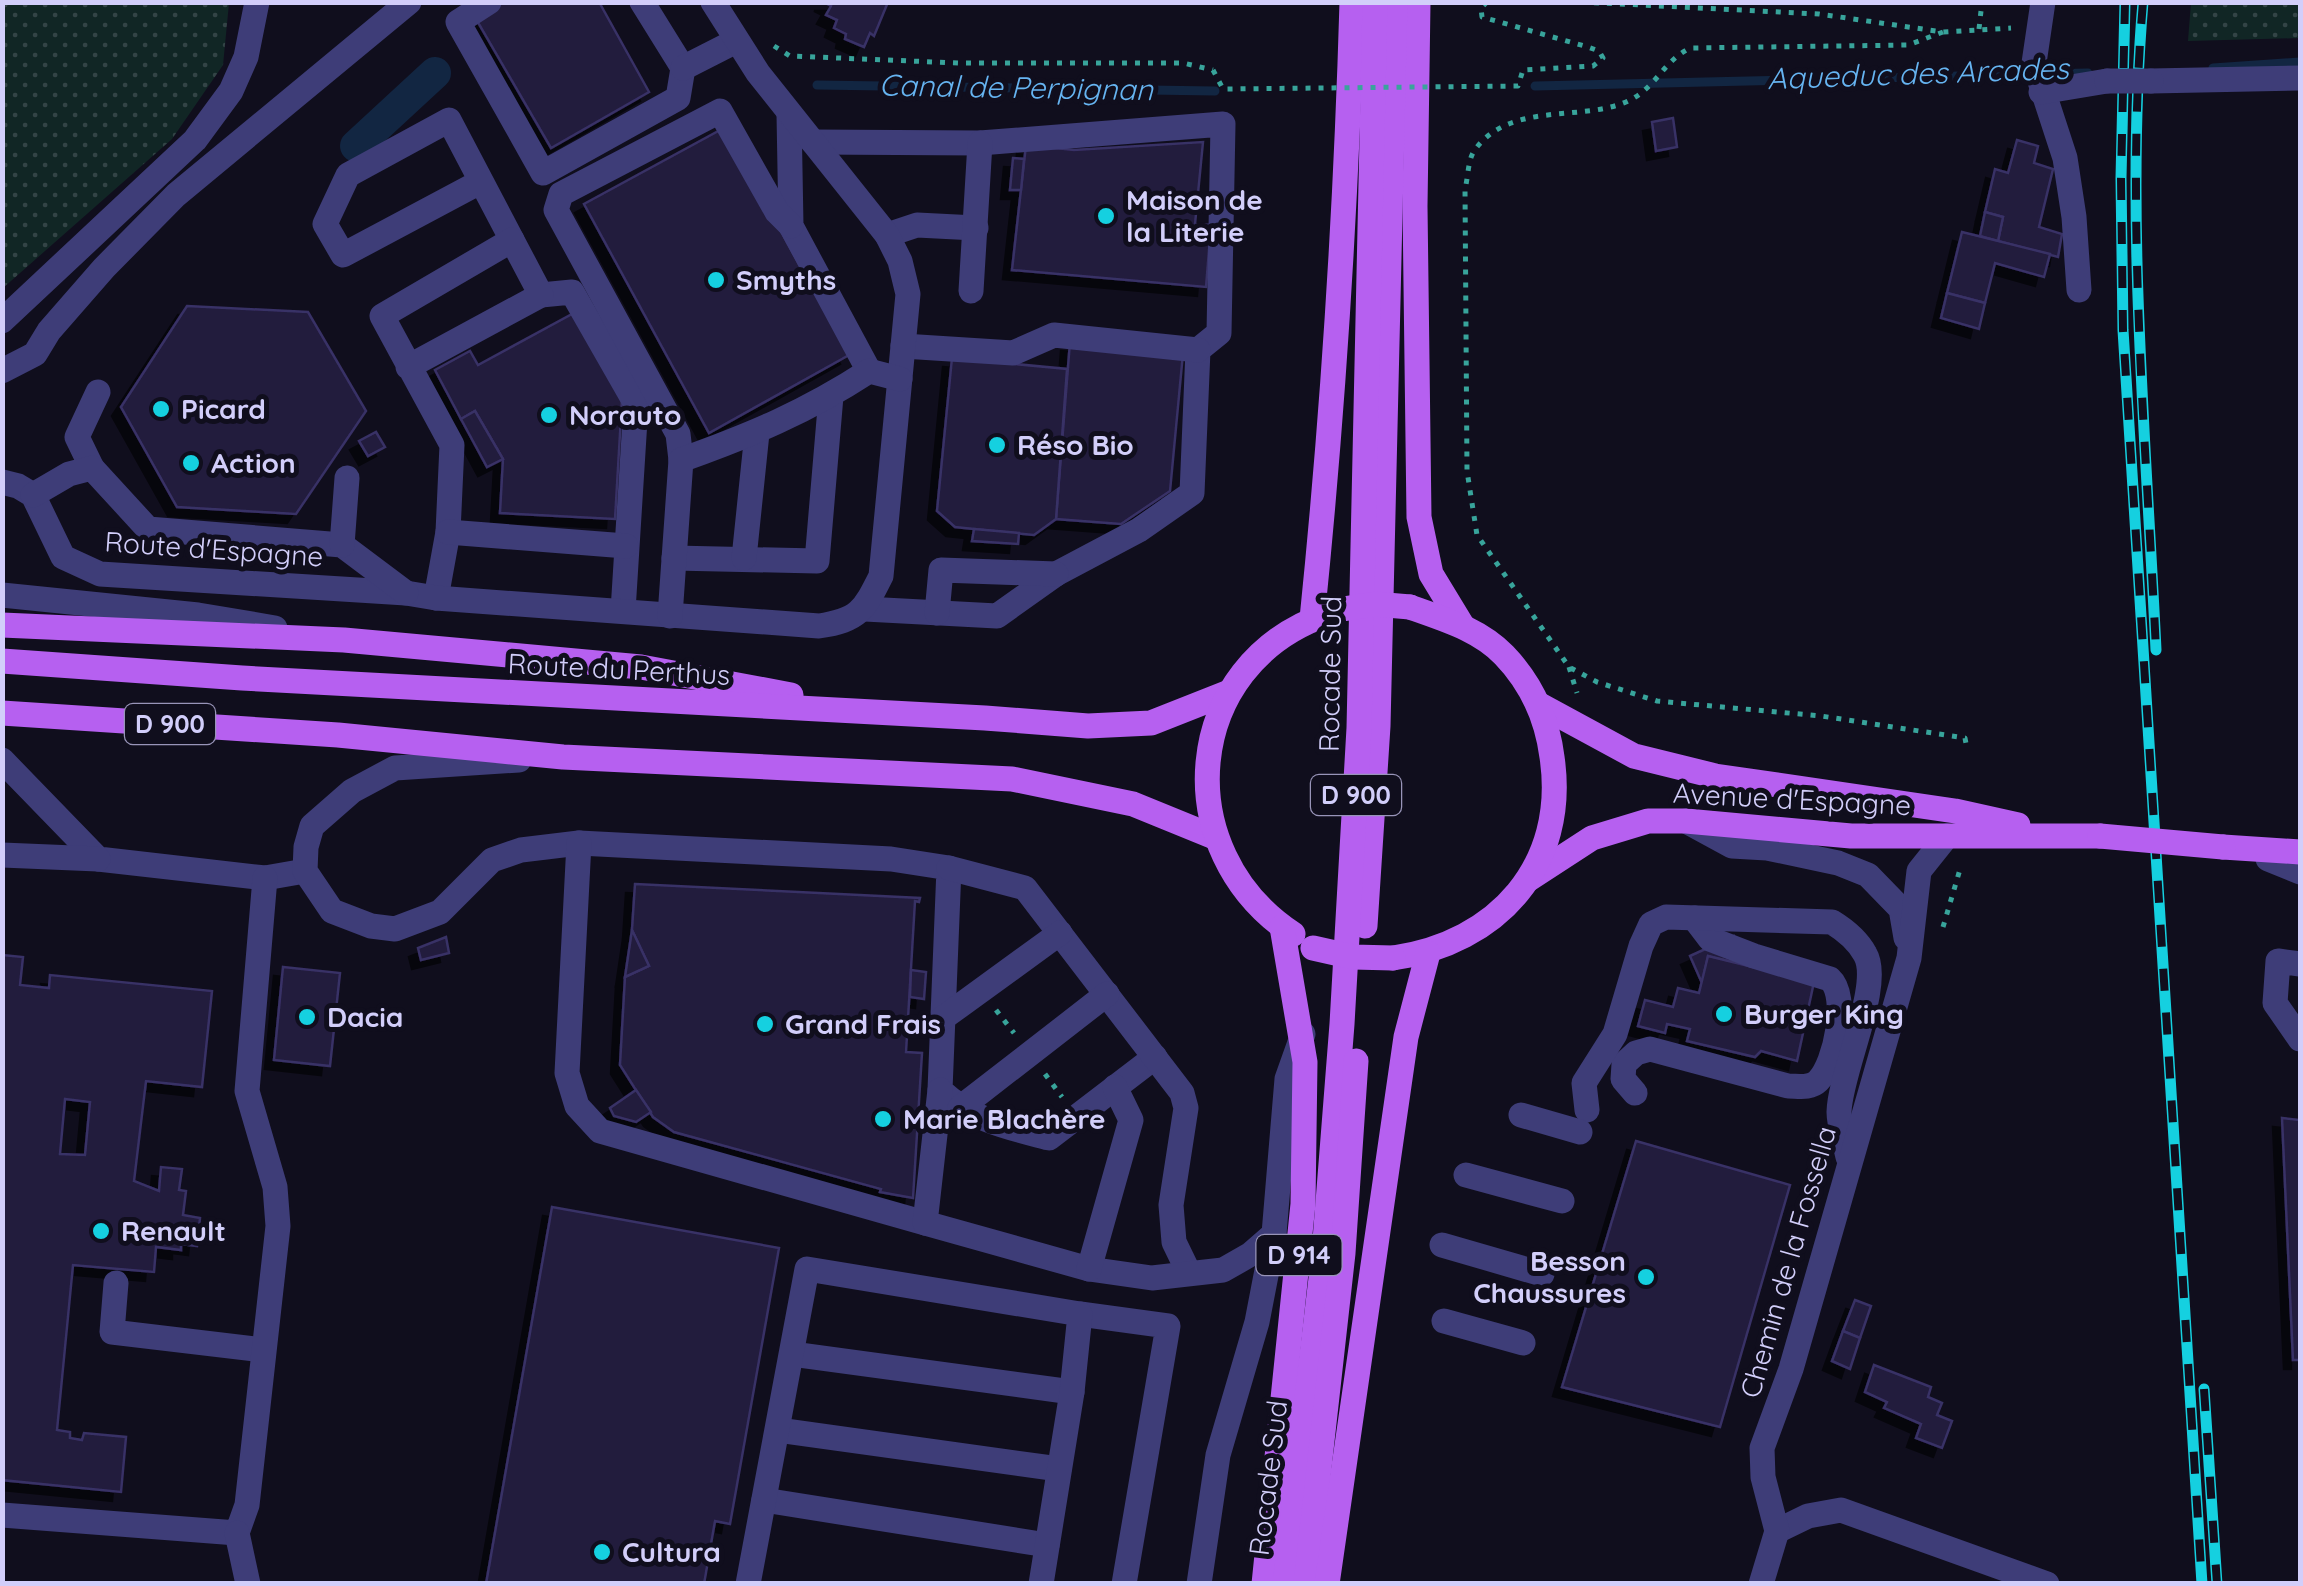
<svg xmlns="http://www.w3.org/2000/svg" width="2303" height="1586" font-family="Quicksand,sans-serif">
  <defs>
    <pattern id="grass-dots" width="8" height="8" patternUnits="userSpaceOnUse" patternTransform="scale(2.5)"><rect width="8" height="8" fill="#112625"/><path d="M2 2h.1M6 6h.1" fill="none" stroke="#334446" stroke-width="1.8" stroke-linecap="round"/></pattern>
    <filter id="shadow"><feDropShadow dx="-9" dy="9" stdDeviation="0" flood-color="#0009"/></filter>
  </defs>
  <rect width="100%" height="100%" fill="#100e1d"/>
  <g fill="url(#grass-dots)">
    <polygon points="3,2 229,3 223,65 172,139 3,288"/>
    <polygon points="2191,3 2300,3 2300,38 2188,41"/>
  </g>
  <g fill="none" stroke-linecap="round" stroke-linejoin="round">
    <g stroke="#122642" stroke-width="9">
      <polyline points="2213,68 2300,62"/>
      <polyline points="817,85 1215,91"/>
      <polyline points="1535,86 2088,73"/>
    </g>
    <polyline stroke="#122642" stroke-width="32" points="356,146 435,73"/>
  </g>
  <g fill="#211c3c" stroke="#393066" stroke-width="2.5" fill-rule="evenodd" filter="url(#shadow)">
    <polygon points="503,2 599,2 649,92 551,148 476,19"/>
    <polygon points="823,2 888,2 874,36 870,33 864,47 845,39 846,34 834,28 837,20 826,15 831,6"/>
    <polygon points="1673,118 1677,147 1656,151 1652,122"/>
    <polygon points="724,128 849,355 709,433 584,204"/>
    <polygon points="2017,140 2038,146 2034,163 2053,169 2039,227 2062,234 2058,257 1998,241 2003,217 1985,212 1995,169 2008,173"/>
    <polygon points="1203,142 1195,224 1211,225 1206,287 1012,270 1026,145 1074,150"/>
    <polygon points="1013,158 1024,159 1021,190 1010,190"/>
    <polygon points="1985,212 2003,217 1998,241 1980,236"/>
    <polygon points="1962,232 2050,254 2044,277 1995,263 1985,303 1947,293"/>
    <polygon points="1947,293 1985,303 1979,329 1941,318"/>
    <polygon points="187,306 308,312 366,411 296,514 177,507 121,407"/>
    <polygon points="574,313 622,399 615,519 500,513 503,459 475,411 461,419 435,370 470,351 478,365"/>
    <polygon points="1070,342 1183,353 1170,491 1121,524 1056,519"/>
    <polygon points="952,358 1067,369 1056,519 1034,535 955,527 937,511"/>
    <polygon points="475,411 503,459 487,467 461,419"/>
    <polygon points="376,432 385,447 368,456 359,441"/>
    <polygon points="974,529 1019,533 1018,544 972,541"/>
    <polygon points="635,884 920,898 919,902 915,901 906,1052 922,1053 913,1198 880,1192 881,1189 674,1132 653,1117 620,1065 625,977 649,966 632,930"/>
    <polygon points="632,930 649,966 625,977"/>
    <polygon points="1734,936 1747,966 1708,956 1702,983 1690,956"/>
    <polygon points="446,937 449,953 421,960 418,948"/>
    <path d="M 2,955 L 23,957 L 20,985 L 49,988 L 50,975 L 212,991 L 202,1087 L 146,1081 L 134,1181 L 159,1191 L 161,1167 L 182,1169 L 179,1190 L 186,1191 L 183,1215 L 200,1218 L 197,1246 L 181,1244 L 181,1250 L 156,1247 L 154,1272 L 73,1265 L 57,1430 L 70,1432 L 70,1438 L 82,1440 L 84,1433 L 126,1437 L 121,1492 L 2,1480 ZM 65,1099 L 90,1102 L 85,1155 L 60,1154 Z"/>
    <polygon points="1708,956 1814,982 1797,1061 1761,1051 1755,1057 1687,1041 1690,1029 1667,1024 1665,1033 1638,1026 1645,1000 1673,1007 1678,988 1699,993"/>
    <polygon points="283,967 340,973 330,1066 274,1060"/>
    <polygon points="911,970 926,972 924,999 910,997"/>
    <polygon points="636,1090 651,1112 636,1122 614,1116 610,1108"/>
    <polygon points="2282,1118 2300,1120 2300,1360 2293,1360"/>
    <polygon points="1636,1141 1790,1185 1720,1427 1562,1387"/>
    <polygon points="552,1207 779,1248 730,1524 715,1521 704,1584 486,1584"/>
    <polygon points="1855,1300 1871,1306 1860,1338 1843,1331"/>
    <polygon points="1843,1331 1860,1338 1850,1369 1832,1361"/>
    <polygon points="1874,1365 1931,1387 1928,1397 1942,1403 1937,1415 1952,1421 1942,1448 1916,1438 1921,1424 1884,1408 1887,1402 1865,1392"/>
  </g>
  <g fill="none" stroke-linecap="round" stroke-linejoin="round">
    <g stroke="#38a49b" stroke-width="5" stroke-dasharray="5 8" stroke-linecap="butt">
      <polyline points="1487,2 1481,8 1482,17 1588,47 1599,51 1603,58 1593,66 1523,70"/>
      <polyline points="1581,2 1819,14 1943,32 2011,28"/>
      <polyline points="1979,29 1982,2"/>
      <path d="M 1943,32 L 1908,45 L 1690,48 C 1662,62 1656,89 1626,102 C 1579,122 1509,101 1474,151 C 1468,160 1468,178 1465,189 L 1467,471 L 1477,535 L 1569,667 L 1597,682 L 1657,701 L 1821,716 L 1965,738 L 1967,749"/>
      <polyline points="774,46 790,56 959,63 1183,63 1213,70"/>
      <polyline points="1569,667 1577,693"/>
      <polyline points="1943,927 1961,866"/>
      <polyline points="996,1010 1014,1033"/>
      <polyline points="1045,1074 1062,1097"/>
    </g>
    <g stroke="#3e3d78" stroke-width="25">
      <polyline points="489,2 458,22 543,173 678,98 683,68 642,2"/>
      <polyline points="2043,2 2034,63 2065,158 2074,217 2079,290"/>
      <polyline points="683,68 736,41"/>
      <polyline points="2151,81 2300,78"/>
      <polyline points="2041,92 2107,81"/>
      <polyline points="789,114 791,226 869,371"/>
      <polyline points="813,142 980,143 1223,124 1219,333 1198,350 1192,493 1139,530 1056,574 997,616 865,609"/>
      <polyline points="480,182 343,255 325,224 348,175 449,120 512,240"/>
      <polyline points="887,235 917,225 976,228"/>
      <polyline points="971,291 980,143"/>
      <polyline points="541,295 572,292 636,404 623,611"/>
      <polyline points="2,321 195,140 231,91 246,57 257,2"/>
      <polyline points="903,346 1013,353 1054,335 1198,350"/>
      <polyline points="408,367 541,295 512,240 382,316 452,445 448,532 436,598"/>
      <polyline points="2,371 35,354 49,331 104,268 176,195 409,2"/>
      <polyline points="681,460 678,434 556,210 561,194 720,111 777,212 791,226"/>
      <polyline points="92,468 77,437 98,392"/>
      <path d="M 2,482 L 18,486 L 33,495 L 63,557 L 100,574 L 406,593 L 436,598 L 819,626 C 859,620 864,610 881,576 L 908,294 L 900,261 L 887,235 L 758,73 L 713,2"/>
      <polyline points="33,495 69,474 92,468 148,529 342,545 406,593"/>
      <polyline points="448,532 626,546"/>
      <polyline points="342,545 347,478"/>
      <polyline points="674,558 817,561 831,396"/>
      <polyline points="744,558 757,433"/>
      <polyline points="2,595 198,615 275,628"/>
      <polyline points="937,613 941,570 1056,574"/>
      <path d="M 670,616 L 681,460 C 751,435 806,412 869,371 L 900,379"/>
      <polyline points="2,760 98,859 265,878 305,871"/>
      <path d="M 519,760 L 395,768 L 352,791 L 312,826 L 306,847 L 305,871 L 332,911 L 371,926 L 395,929 L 440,912 L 492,860 L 521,850 L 579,843 L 891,859 L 949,868 L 940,1090 C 972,1120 1007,1127 1049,1138 L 1155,1057"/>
      <polyline points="1686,821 1732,846 1767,848 1838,863 1868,875 1901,909 1906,938"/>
      <polyline points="579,843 567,1073 577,1106 600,1131 925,1223"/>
      <polyline points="2,855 98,859"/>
      <polyline points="2268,859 2300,872"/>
      <polyline points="949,868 1025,888 1182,1093 1186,1108 1171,1205 1174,1242 1189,1273"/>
      <polyline points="2300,964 2278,961 2275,1003 2300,1039"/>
      <polyline points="943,1018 1060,933"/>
      <polyline points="940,1090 925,1223 1089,1269 1152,1278 1223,1270 1251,1254 1274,1234"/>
      <path d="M 1635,1093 L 1623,1079 L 1624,1064 L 1636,1053 L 1650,1049 L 1788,1086 C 1798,1086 1810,1089 1818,1081 C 1836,1063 1849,996 1830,979 L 1754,956 L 1710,939 L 1694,918"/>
      <polyline points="960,1108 1107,994"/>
      <path d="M 1587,1110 L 1584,1083 L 1615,1034 L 1641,946 L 1651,924 L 1666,917 L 1832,922 C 1845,930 1858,941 1865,954 C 1883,984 1840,1072 1839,1112 C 1839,1126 1845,1143 1848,1157"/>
      <polyline points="1521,1115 1580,1132"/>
      <polyline points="1466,1175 1562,1201"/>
      <polyline points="1442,1245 1542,1274"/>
      <polyline points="1089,1269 1131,1120 1115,1087"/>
      <polyline points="116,1283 112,1332 263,1350"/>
      <polyline points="1080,1314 1168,1326 1124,1584"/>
      <polyline points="1444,1321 1523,1343"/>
      <polyline points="792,1354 1072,1392"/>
      <polyline points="778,1430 1059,1469"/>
      <polyline points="764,1500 1047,1545"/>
      <polyline points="2,1515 237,1533 247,1505 278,1226 275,1187 247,1091 265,878"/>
      <polyline points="1777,1531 1808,1516 1841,1510 2047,1584"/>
      <polyline points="237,1533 248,1584"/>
      <polyline points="748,1584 807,1269 1080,1314 1072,1392 1041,1584"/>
      <polyline points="1199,1584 1218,1455 1257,1322 1274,1234 1287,1079 1303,1034"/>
      <polyline points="1761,1584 1777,1531 1763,1477 1762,1448 1791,1369 1909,958 1919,871 1947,836"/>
    </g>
    <g stroke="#b660f0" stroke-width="25">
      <polyline points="1418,2 1415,206 1419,517 1431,574 1462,625"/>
      <path d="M 1312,619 C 1333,414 1346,209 1352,2"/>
      <polyline points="2,625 344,640 641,667 791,695"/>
      <polyline points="2,661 242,678 985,718 1088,726 1151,723 1227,693"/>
      <polyline points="1540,705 1634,756 1715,776 1955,811 2018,825"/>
      <polyline points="2,713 338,735 563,757 1012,779 1133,804 1214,837"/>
      <polyline points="2223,847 2300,852"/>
      <polyline points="1529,879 1592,838 1648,821 1686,821 1851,836 2100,836"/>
      <polyline points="1365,926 1378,726 1395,2"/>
      <path d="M 1293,934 C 1167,851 1181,664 1328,614"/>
      <path d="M 1393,958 C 1498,943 1568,865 1552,757 C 1547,718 1532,684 1504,655 C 1479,629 1443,619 1410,607"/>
      <polyline points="1264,1584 1303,1204 1305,1062 1282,927"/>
      <polyline points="1285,1584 1324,1253 1342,1024 1359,728 1375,2"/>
      <polyline points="1306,1584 1343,1253 1356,1061"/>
      <polyline points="1327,1584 1406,1037 1428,953"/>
    </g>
    <g stroke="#15d0e0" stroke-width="11">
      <g id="rail">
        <polyline points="2125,2 2121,178 2123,330 2202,1584"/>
        <path d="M 2143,2 C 2125,213 2146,439 2156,650"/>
        <polyline points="2204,1389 2217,1584"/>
      </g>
    </g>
    <use href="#rail" stroke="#100e1d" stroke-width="8" stroke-dasharray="22" stroke-linecap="butt"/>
    <polyline stroke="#38a49b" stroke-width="5" stroke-dasharray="5 8" stroke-linecap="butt" points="1213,70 1223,89 1518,86 1523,70"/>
    <polyline stroke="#3e3d78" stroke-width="25" points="2107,81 2151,81"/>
    <g stroke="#b660f0" stroke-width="25">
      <polyline points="1343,609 1375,604 1410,607"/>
      <polyline points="2100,836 2223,847"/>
      <polyline points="1313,948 1353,957 1393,958"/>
    </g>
  </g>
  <g fill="#15d0e0" stroke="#100e1d" stroke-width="4">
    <circle cx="1106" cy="216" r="10"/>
    <circle cx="716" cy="280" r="10"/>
    <circle cx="161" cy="409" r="10"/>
    <circle cx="549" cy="415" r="10"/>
    <circle cx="997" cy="445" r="10"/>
    <circle cx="191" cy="463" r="10"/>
    <circle cx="1724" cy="1014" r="10"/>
    <circle cx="307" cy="1017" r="10"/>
    <circle cx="765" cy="1024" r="10"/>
    <circle cx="883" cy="1119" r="10"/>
    <circle cx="101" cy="1231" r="10"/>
    <circle cx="1646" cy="1277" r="10"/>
    <circle cx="602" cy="1552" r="10"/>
  </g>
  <g text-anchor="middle" stroke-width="10" stroke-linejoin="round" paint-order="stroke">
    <g fill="#100e1d" stroke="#9894b8" stroke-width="2.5">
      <rect x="125" y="704" width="90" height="40" rx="8"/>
      <rect x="1311" y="775" width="90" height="40" rx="8"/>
      <rect x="1256.5" y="1235" width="85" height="40" rx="8"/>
    </g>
    <g font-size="25" font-weight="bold" fill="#d2cefa">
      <text x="170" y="733">D 900</text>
      <text x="1356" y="804">D 900</text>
      <text x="1299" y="1264">D 914</text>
    </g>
    <g font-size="28" font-weight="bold" fill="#d2cefa" stroke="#100e1d" text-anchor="start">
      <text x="1126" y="210">Maison de<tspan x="1126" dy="32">la Literie</tspan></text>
      <text x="736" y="290">Smyths</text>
      <text x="181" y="419">Picard</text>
      <text x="569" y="425">Norauto</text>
      <text x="1017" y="455">Réso Bio</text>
      <text x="211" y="473">Action</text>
      <text x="1744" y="1024">Burger King</text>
      <text x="327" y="1027">Dacia</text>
      <text x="785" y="1034">Grand Frais</text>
      <text x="903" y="1129">Marie Blachère</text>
      <text x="121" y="1241">Renault</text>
      <text x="1626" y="1271" text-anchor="end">Besson<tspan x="1626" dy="32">Chaussures</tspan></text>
      <text x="622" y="1562">Cultura</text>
    </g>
    <g font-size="28" fill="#d2cefa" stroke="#100e1d">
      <text transform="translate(214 549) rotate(4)" y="10">Route d'Espagne</text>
      <text transform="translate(619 669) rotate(3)" y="10">Route du Perthus</text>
      <text transform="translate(1330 674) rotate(-89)" y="10">Rocade Sud</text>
      <text transform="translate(1792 799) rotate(3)" y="10">Avenue d'Espagne</text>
      <text transform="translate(1788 1262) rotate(-74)" y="10">Chemin de la Fossella</text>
      <text transform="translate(1268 1478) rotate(-83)" y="10">Rocade Sud</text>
    </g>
    <g font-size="30" font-style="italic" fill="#66b4f1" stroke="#100e1d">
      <text transform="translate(1918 74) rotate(-2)" y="10">Aqueduc des Arcades</text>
      <text transform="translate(1016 88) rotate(1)" y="10">Canal de Perpignan</text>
    </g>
  </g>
  <rect width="2303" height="1586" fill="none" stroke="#d2cefa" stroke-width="10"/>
</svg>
